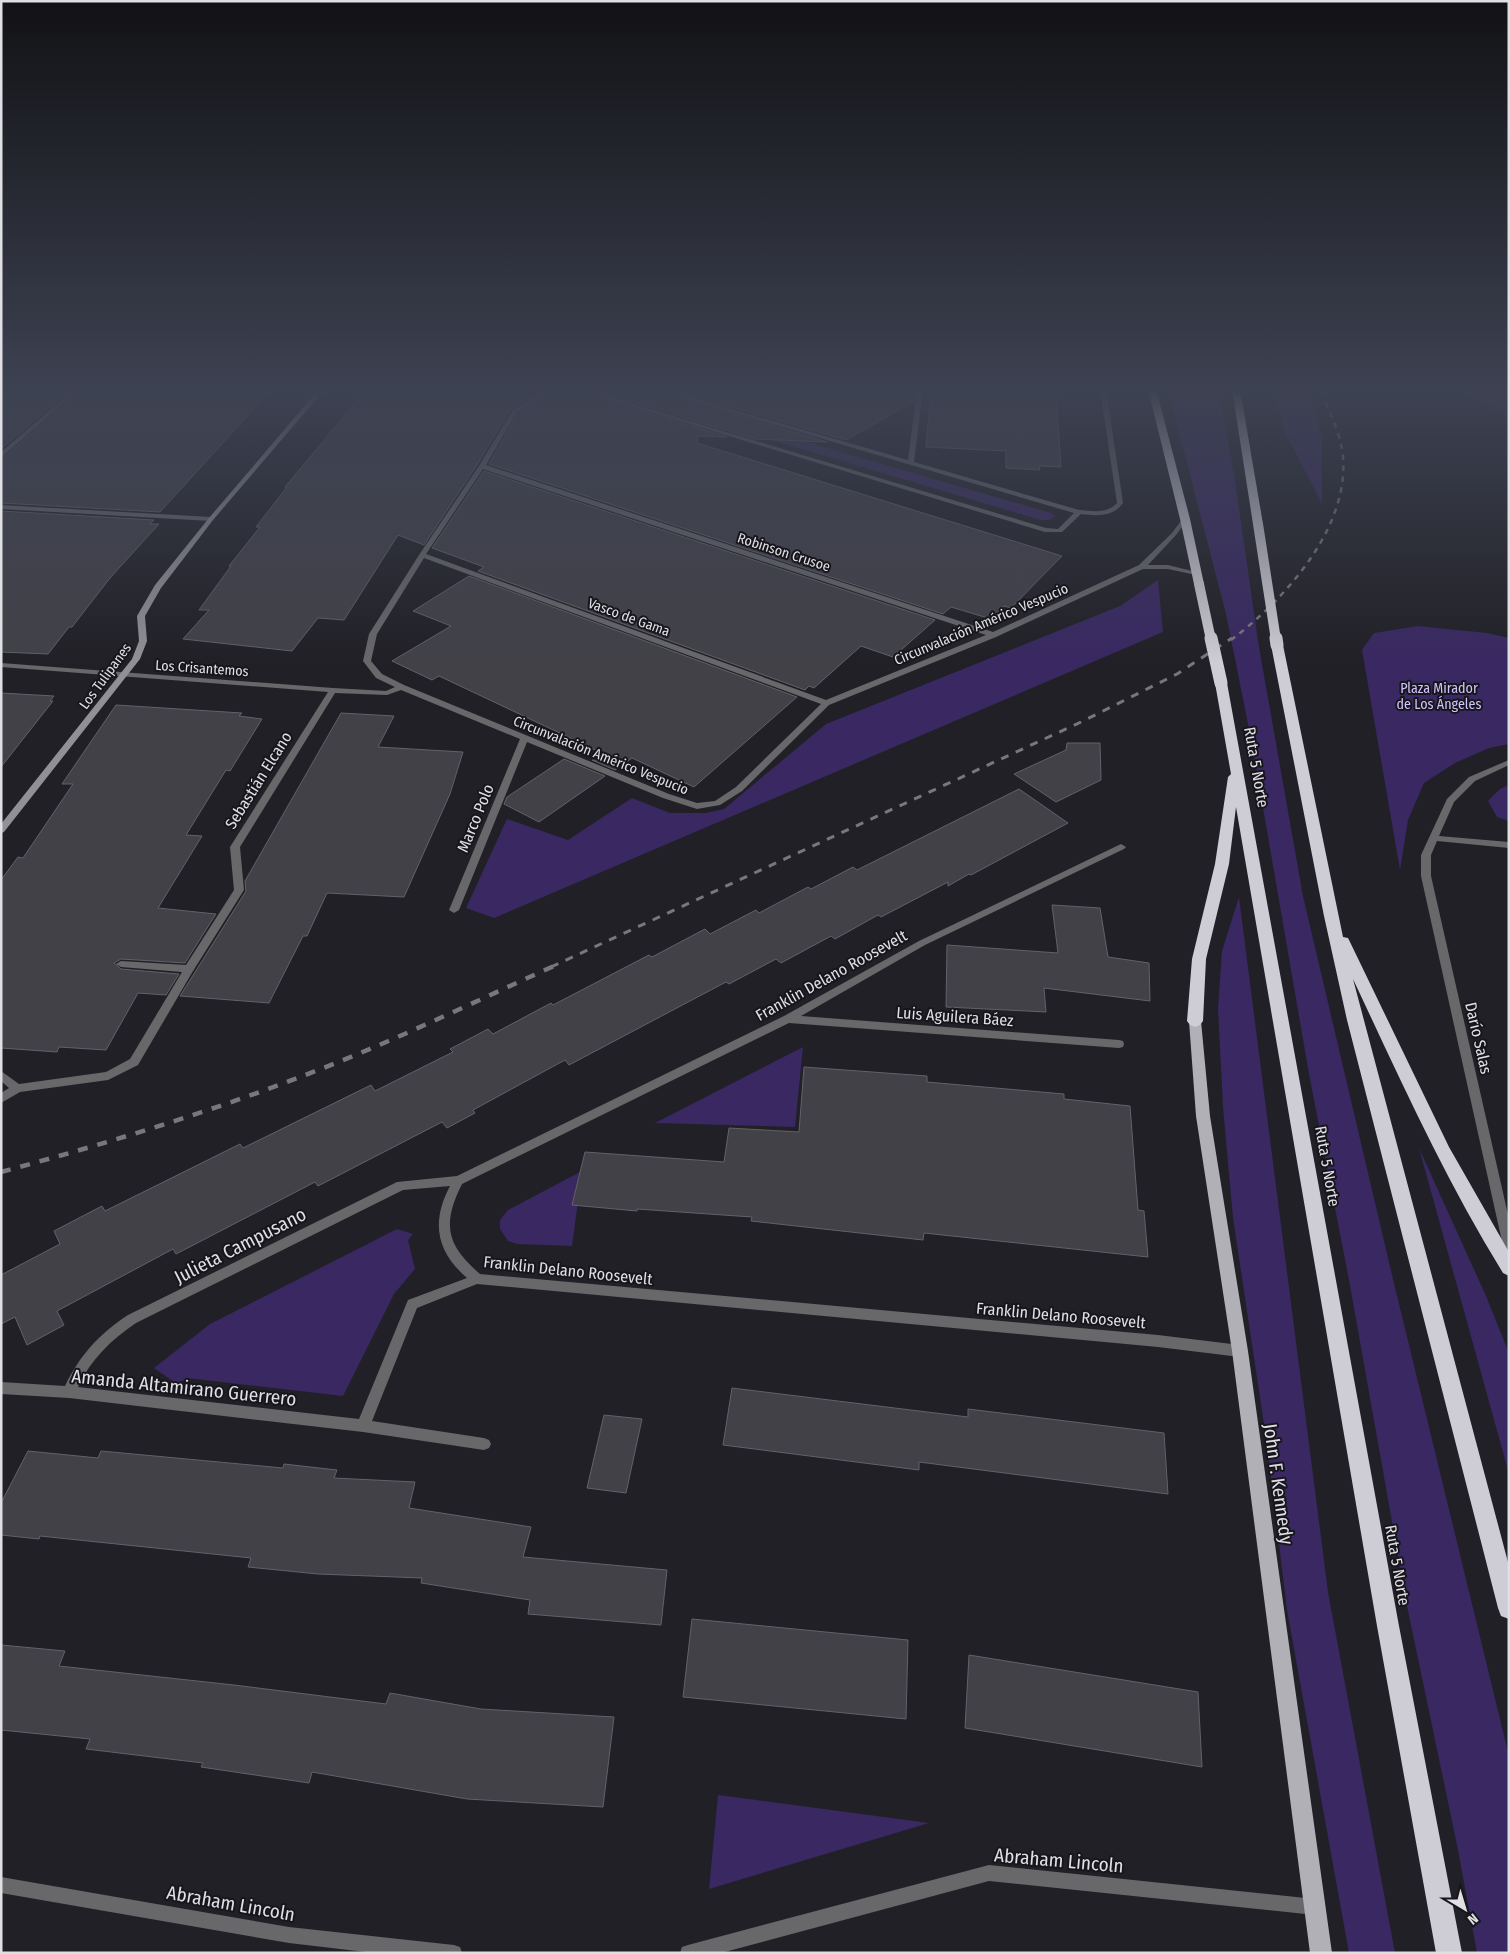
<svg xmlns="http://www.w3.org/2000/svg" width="1510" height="1954" font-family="'Fira Sans Condensed',sans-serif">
  <rect width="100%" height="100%" fill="#212026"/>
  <g fill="#392862">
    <polygon points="599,389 623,389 1051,513 1055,516 1049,520 1041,520"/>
    <polygon points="1168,389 1218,389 1234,474 1259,647 1303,896 1392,1275 1509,1756 1509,1953 1477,1953 1458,1850 1407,1606 1349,1280 1309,1074 1252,744 1226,614"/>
    <polygon points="1274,389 1307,389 1322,437 1322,504 1285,432"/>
    <polygon points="1459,389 1509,389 1509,417"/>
    <polygon points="1158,580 1163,632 494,918 466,908 507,819 568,840 632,798 670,813 706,813 724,809 826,724 1120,606"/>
    <polygon points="1418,626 1487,633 1509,638 1509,744 1489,748 1455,763 1424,783 1408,820 1400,870 1362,650 1374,633"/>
    <polygon points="1509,785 1509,821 1497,817 1488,801 1500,789"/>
    <polygon points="1239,897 1328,1592 1395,1953 1349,1953 1287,1610 1267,1444 1233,1218 1223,1107 1218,1008 1222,951"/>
    <polygon points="803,1047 795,1127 655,1123"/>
    <polygon points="1419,1148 1486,1296 1509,1353 1509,1474"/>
    <polygon points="582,1171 572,1246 517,1244 508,1241 500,1229 500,1220 508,1210"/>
    <polygon points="397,1229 413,1234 408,1240 415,1269 394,1294 343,1396 187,1378 177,1384 154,1368 210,1324"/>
    <polygon points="718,1795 929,1823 709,1889"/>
  </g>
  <g fill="#424148" stroke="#636169">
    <polygon points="1,389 71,389 1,449"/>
    <polygon points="82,389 272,389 160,512 1,503 1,460"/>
    <polygon points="367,389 481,389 477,393 531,397 510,410 477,465 424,545 398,535 344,620 318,618 292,651 183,639 209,610 199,610 231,566 229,566 260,527 256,527 287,487 285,487"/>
    <polygon points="571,389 727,437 698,436 697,443 1062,556 1011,608 1004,606 991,619 951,607 943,614 489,464 518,413 543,398 569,400"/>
    <polygon points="589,389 651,389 827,442 755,439"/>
    <polygon points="668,389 915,389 913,402 846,440"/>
    <polygon points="925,389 1030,389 1045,390 1045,393 1056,394 1061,467 1039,466 1040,470 1006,468 1006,451 926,447 931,391 924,395"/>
    <polygon points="484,471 935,620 893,657 861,646 814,688 809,686 805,690 478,571 484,567 432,548"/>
    <polygon points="1,511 154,520 150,524 159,524 110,578 72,627 69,627 48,654 1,652"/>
    <polygon points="469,576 797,697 694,787 632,758 615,770 592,760 619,762 585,745 439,676 432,680 392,661 451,626 413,611"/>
    <polygon points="1,693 54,696 50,701 53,701 1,767"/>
    <polygon points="116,705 242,713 239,716 262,719 230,771 226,770 186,835 202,836 158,908 216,914 185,963 121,959 114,963 121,969 179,974 166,995 138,993 106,1050 59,1047 57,1052 1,1048 1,880 18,857 23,858 73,784 62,784"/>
    <polygon points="341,713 394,716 378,747 463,752 450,794 404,897 327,893 307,936 303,936 269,1003 180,996 246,891 245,881"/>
    <polygon points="1067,743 1100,743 1101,780 1056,802 1014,774 1066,750"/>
    <polygon points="564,759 605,776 539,822 504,804 507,797"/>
    <polygon points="1019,789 1068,823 971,875 969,874 948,886 948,882 881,917 878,915 835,939 831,936 781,963 776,959 729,984 726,982 569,1065 565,1060 473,1110 475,1113 447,1128 442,1122 318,1186 315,1182 176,1254 173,1249 57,1311 64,1325 27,1345 15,1317 1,1324 1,1275 60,1244 54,1231 102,1206 105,1211 240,1144 243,1148 371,1085 375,1091 453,1052 450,1049 488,1029 493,1034 551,1003 553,1005 649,955 652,957 705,929 710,934 756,910 759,913 808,887 811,889 853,867 857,870"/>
    <polygon points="1052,905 1100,908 1108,957 1149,963 1150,1001 1044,988 1046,1012 946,1007 947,945 1058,953"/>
    <polygon points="804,1067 927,1076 927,1082 1064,1094 1064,1099 1130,1106 1138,1210 1144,1211 1148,1257 924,1233 923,1240 751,1221 752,1217 637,1209 637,1211 572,1205 585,1152 724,1162 729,1128 799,1132"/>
    <polygon points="732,1388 968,1417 968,1409 1164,1433 1168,1494 919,1462 919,1470 723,1445"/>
    <polygon points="604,1415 642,1419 626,1493 587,1488"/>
    <polygon points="28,1451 98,1458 101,1451 283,1468 284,1464 337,1470 334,1478 415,1482 409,1508 531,1527 523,1557 667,1570 661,1625 528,1614 530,1600 421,1583 422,1578 318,1574 248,1567 251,1558 40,1536 39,1539 1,1535 1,1503"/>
    <polygon points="692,1619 908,1640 906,1719 683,1697"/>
    <polygon points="1,1645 65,1651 59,1666 234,1685 386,1704 390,1693 481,1709 614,1717 603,1807 467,1799 312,1772 309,1783 201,1767 203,1763 86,1749 90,1739 1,1730"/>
    <polygon points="969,1655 1198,1692 1202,1767 965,1728"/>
  </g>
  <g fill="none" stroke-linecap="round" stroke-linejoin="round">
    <g fill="#68686b" fill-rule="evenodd">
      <polygon points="74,389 80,389 1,458 1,452"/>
      <path d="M 548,389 L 555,389 L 517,412 L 486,465 L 993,632 L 1139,565 L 1172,533 L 1183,518 L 1188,519 L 1176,535 L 1148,565 L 1168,565 L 1200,573 L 1196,575 L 1168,569 L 1143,569 L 996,637 L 829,705 L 742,791 L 720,805 L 697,809 L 663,798 L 527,742 L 459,910 L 454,913 L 449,910 L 520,739 L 401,690 L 387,695 L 335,693 L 240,847 L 244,890 L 193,971 L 138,1065 L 108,1080 L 20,1092 L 1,1103 L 1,1093 L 9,1088 L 1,1081 L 1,1071 L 19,1084 L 106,1072 L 130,1059 L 182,972 L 121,967 L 116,964 L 121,961 L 186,965 L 234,890 L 230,847 L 328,692 L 1,667 L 1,663 L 333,688 L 386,691 L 395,687 L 376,678 L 363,661 L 369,634 L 419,555 L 479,466 L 512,411 ZM 483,469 L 986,635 L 826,700 L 426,554 ZM 424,558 L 821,704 L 736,787 L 715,801 L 697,803 L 669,794 L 404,685 L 382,674 L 371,661 L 377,634 Z"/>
      <path d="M 574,389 L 583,389 L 1046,528 L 1058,529 L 1074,513 L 653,389 L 662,389 L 908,460 L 917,389 L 923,389 L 914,462 L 1079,510 C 1093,511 1107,514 1117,503 L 1100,389 L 1106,389 L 1123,503 C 1113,517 1097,516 1081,514 L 1062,532 L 1045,532 Z"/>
      <polygon points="1,505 211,517 214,519 211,521 1,509"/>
      <polygon points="1509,760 1509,765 1475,781 1454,802 1439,836 1509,842 1509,848 1437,841 1431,855 1431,876 1509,1219 1509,1251 1505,1250 1503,1246 1421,876 1421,855 1447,799 1469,777"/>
      <path d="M 1121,844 L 1126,847 L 1124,849 L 925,945 L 801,1016 L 1119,1040 L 1123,1041 L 1124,1044 L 1123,1047 L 1119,1048 L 789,1023 L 462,1184 C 442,1224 446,1245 480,1274 L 1158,1335 L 1240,1345 L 1244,1347 L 1246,1351 L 1244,1355 L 1240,1357 L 1158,1347 L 477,1284 L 417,1308 L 372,1421 L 484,1438 L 489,1440 L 491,1444 L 489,1448 L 484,1450 L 363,1432 L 69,1398 L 1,1394 L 1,1382 L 65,1386 C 80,1355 99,1334 128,1315 L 397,1182 L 457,1176 L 784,1016 L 919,941 ZM 450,1186 C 431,1222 436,1251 467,1278 L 408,1300 L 359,1419 L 78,1387 C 91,1359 111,1340 136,1323 L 403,1190 Z"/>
      <polygon points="989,1865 1315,1899 1321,1901 1323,1907 1321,1913 1315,1915 989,1881 721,1953 680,1953 682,1947 688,1945"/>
      <polygon points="1,1877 289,1927 454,1945 460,1947 462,1953 374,1953 289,1943 1,1893"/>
    </g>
    <polygon fill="#919096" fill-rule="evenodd" points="319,389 325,389 213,520 161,588 145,616 147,641 140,659 4,832 1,833 1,824 132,659 139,641 137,616 155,585 209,518"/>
    <polygon fill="#b1b0b7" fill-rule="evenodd" points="1195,1016 1200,1018 1201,1021 1210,1116 1248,1351 1332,1953 1310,1953 1232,1351 1196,1116 1189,1021 1190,1018"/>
    <g fill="#ceccd5" fill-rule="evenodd">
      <polygon points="1148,389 1156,389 1190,519 1204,584 1203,586 1195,586 1194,584 1180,519"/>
      <polygon points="1232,389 1240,389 1263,524 1258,527 1253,524"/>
      <path d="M 1277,642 L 1283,645 L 1343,937 L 1348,938 L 1350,942 L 1449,1147 L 1509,1252 L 1509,1276 L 1503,1273 C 1445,1179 1400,1079 1353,979 L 1509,1566 L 1509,1619 L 1501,1616 L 1498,1608 L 1347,1020 L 1324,916 L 1271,645 Z"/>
      <polygon points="1221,679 1227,683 1399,1626 1462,1953 1436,1953 1377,1626 1236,807 1229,864 1206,959 1203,1021 1200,1025 1195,1027 1190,1025 1187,1021 1192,959 1215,864 1228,777 1231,774 1215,683"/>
    </g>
    <path stroke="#78777c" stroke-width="2.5" stroke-dasharray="5.5 5.5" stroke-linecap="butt" d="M 1231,640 C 1284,600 1349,529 1343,457 C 1341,433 1329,411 1319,389"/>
    <polyline stroke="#78777c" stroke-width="3" stroke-dasharray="8 8" stroke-linecap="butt" points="551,967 1081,722 1177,674 1232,638"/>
    <path stroke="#78777c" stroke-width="4.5" stroke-dasharray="10 10" stroke-linecap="butt" d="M 1,1172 C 120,1140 239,1103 353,1056 C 421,1028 487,996 554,966"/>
    <g stroke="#ceccd5" stroke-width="10">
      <polyline points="1258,524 1276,640"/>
      <polyline points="1199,584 1211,640"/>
    </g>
    <g stroke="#ceccd5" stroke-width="13">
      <polyline points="1211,638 1221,683"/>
      <polyline points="1276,638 1277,645"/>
    </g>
  </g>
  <linearGradient id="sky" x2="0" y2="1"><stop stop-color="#121215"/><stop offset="0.59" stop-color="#3d4252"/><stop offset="1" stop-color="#3d4252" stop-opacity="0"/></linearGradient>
  <rect width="1510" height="662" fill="url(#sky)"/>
  <g text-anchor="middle" stroke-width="4" stroke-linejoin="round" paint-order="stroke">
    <g font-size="14" fill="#e0dfe3" stroke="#18161d">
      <text transform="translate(784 552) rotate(18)" y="5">Robinson Crusoe</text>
      <text transform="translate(629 617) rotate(20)" y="5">Vasco de Gama</text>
      <text transform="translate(981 624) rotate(-23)" y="5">Circunvalación Américo Vespucio</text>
      <text transform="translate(202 668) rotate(4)" y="5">Los Crisantemos</text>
      <text transform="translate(105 676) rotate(-54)" y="5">Los Tulipanes</text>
      <text transform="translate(601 755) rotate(22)" y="5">Circunvalación Américo Vespucio</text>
    </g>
    <g font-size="14" fill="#d0c5fe" stroke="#18161d">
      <text x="1439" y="693">Plaza Mirador<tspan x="1439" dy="16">de Los Ángeles</tspan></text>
    </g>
    <g font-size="16" fill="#e0dfe3" stroke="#18161d">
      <text transform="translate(1257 767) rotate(80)" y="6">Ruta 5 Norte</text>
      <text transform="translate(258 780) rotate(-58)" y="6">Sebastián Elcano</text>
      <text transform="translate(475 818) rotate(-68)" y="6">Marco Polo</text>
      <text transform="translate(831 975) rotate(-29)" y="6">Franklin Delano Roosevelt</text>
      <text transform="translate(955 1016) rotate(4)" y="6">Luis Aguilera Báez</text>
      <text transform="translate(1479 1038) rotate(77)" y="6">Darío Salas</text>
      <text transform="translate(1328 1166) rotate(80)" y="6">Ruta 5 Norte</text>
      <text transform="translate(568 1270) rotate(6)" y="6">Franklin Delano Roosevelt</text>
      <text transform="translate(1061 1315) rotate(5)" y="6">Franklin Delano Roosevelt</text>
      <text transform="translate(1398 1565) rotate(80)" y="6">Ruta 5 Norte</text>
    </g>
    <g font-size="19" fill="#e0dfe3" stroke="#18161d">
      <text transform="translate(240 1245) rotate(-27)" y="7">Julieta Campusano</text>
      <text transform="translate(184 1387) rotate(6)" y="7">Amanda Altamirano Guerrero</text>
      <text transform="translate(1279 1484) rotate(82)" y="7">John F. Kennedy</text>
      <text transform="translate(1059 1860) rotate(5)" y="7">Abraham Lincoln</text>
      <text transform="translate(231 1903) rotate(10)" y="7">Abraham Lincoln</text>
    </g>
  </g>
  <rect width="1510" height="1954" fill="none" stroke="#e0dfe3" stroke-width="5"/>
  <g transform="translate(1465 1909) rotate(142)" stroke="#18161d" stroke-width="4" paint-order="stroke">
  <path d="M0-4L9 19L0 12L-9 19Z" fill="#e0dfe3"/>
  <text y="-8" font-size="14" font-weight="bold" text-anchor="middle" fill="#e0dfe3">N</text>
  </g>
</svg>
